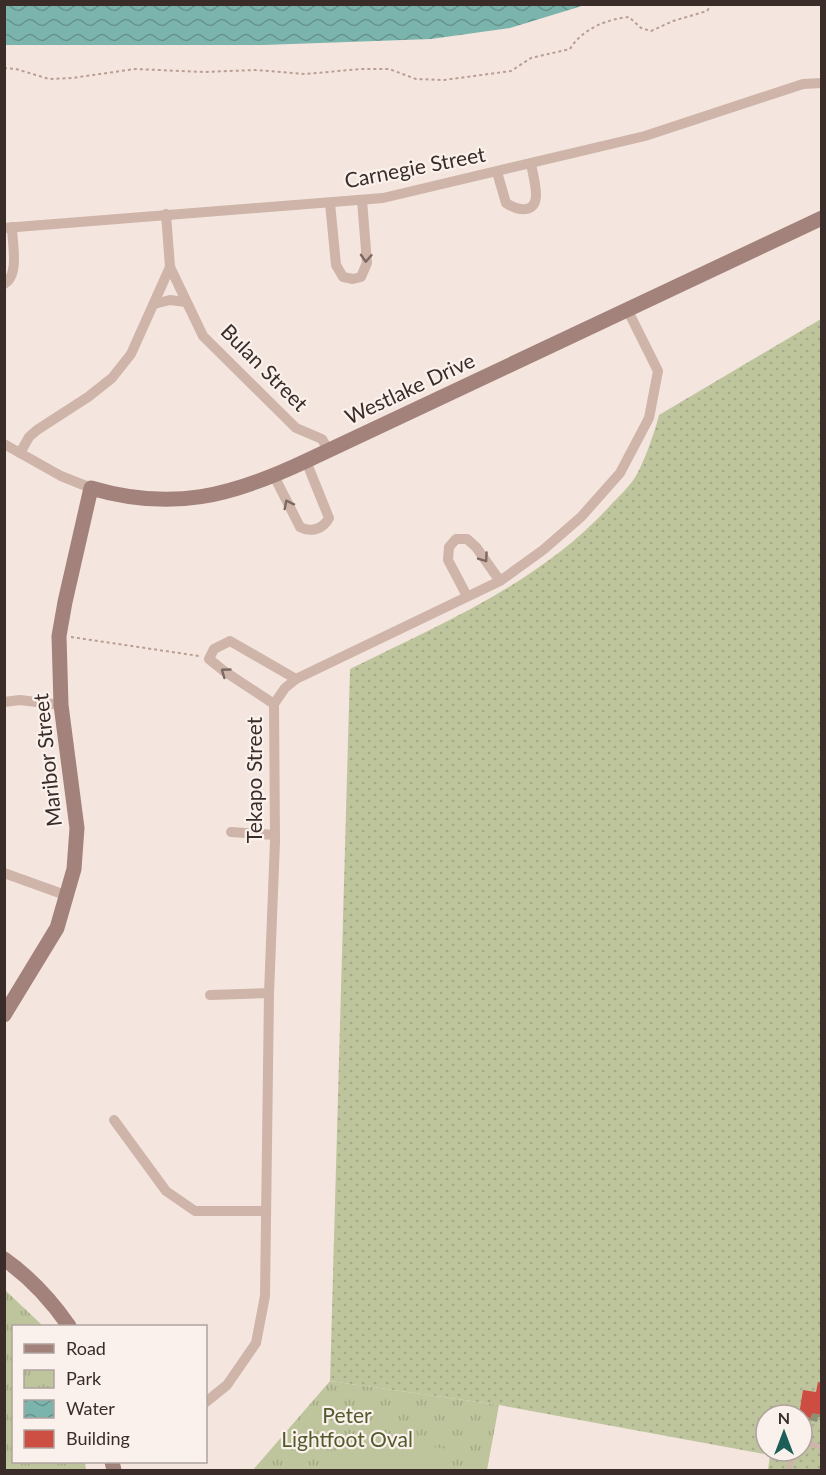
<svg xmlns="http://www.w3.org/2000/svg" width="826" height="1475" font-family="Lato,sans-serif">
  <defs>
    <pattern id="grass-dots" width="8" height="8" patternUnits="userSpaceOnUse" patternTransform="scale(1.5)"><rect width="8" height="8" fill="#bec59d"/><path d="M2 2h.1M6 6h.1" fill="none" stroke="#a4a987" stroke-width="1.8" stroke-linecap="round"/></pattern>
    <pattern id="park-tufts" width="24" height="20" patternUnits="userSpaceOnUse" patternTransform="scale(1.5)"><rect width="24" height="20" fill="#bec59d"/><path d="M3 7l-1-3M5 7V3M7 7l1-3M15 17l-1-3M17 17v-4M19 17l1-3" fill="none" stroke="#a4a987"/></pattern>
    <pattern id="water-waves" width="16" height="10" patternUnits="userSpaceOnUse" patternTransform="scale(1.5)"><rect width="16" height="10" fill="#7bb4ac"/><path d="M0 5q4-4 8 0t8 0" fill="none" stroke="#66938c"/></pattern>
    <filter id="shadow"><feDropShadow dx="6" dy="4" stdDeviation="0" flood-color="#0004"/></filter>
  </defs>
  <rect width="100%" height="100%" fill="#f4e6de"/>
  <path fill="url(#grass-dots)" fill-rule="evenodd" d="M 821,319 L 821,1470 L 768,1470 L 770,1455 L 499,1405 L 330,1381 L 350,669 C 441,624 539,583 609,507 C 617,498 627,489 634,479 C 643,466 655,431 659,415 ZM 766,1415 L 802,1415 L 802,1451 L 766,1451 Z"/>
  <g fill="url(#park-tufts)">
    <polygon points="4,1289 43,1326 14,1326 14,1462 85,1462 86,1470 5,1470"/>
    <polygon points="330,1381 499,1405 487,1470 253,1470"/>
  </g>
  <polygon fill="#bec59d" points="344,1434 447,1449 444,1470 339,1470"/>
  <polygon fill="url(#water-waves)" points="4,5 5,4 585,5 510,28 431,39 264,45 5,45"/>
  <polygon fill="#cd4e43" filter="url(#shadow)" points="818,1382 822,1383 822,1415 812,1413 811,1418 799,1415 803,1390 816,1392"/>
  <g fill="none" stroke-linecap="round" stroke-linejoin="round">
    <g stroke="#ba9d93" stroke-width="2" stroke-dasharray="3 3" stroke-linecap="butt">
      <path d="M 4,68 L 16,69 L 49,79 L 72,78 L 135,69 L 204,72 L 255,70 L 305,74 L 361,69 L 389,69 L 416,79 L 444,80 L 511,71 L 531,58 L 570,49 C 582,29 607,19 629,17 L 641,28 L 651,31 L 673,21 L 707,11 L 712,4"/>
      <polyline points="71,637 199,656"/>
    </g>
    <g stroke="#ceb4a9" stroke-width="5">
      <polyline points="802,1442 822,1447"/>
      <polyline points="789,1470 793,1451"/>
    </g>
    <g stroke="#ceb4a9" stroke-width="10">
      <path d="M 497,172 L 506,203 C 518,211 536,214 536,195 C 536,185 533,174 531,164"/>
      <polyline points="330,203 336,265 343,277 353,279 361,277 367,263 362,200"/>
      <polyline points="4,228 383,198 645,136 803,84 822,83"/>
      <polyline points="170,267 203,336 296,428 322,439 328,450"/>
      <path d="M 4,284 C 20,276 12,242 12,227"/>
      <polyline points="154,304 170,300 186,302"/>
      <polyline points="4,444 61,476 91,488"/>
      <polyline points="20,453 29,437 37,430 88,397 112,378 131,354 170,267 166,214"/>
      <path d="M 274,476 L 300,527 C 311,533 323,529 329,518 L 306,461"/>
      <polyline points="467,596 448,560 449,547 456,539 467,539 476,547 500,581"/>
      <polyline points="4,702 20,700 61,705"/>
      <polyline points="274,704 224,671 209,659 214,649 230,641 296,679"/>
      <polyline points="231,832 275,835"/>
      <polyline points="4,873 68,896"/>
      <polyline points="210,995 269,993"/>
      <polyline points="114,1120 166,1191 195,1211 265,1211"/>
      <polyline points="206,1402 227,1385 256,1343 265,1296 269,993 275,841 274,704 285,688 296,679 500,581 543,550 581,517 620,473 649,418 658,371 627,309"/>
    </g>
    <g stroke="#a2827a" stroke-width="15">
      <path d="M 4,1015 L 57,928 L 74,869 L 77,828 L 61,705 L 59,636 L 65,602 L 91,488 C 172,512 232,496 306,461 L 822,218"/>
      <path d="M 4,1259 C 31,1278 51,1300 69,1326"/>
      <polyline points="112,1462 114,1470"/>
    </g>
  </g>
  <defs><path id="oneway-chevron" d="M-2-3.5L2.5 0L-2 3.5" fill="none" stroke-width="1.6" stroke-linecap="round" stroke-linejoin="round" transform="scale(1.5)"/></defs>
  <g stroke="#7d6963">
    <use href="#oneway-chevron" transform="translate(366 258) rotate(93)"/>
    <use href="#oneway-chevron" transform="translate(288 504) rotate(-117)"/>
    <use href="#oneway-chevron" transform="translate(484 558) rotate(55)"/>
    <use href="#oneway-chevron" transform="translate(225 672) rotate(-144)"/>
  </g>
  <g text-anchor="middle" stroke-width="4.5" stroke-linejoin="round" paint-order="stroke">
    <g font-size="21" fill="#3a2c29" stroke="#fbf1ec">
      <text transform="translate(415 168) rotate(-11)" y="7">Carnegie Street</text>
      <text transform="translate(264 368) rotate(45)" y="7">Bulan Street</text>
      <text transform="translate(410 389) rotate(-25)" y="7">Westlake Drive</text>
      <text transform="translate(48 760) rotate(-96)" y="7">Maribor Street</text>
      <text transform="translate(255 780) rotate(-90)" y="7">Tekapo Street</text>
    </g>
    <g font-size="21" fill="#515b2b" stroke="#fbf1ec">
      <text x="347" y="1423">Peter<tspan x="347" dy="24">Lightfoot Oval</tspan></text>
    </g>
  </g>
  <rect width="826" height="1475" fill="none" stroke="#3a2c29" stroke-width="12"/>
  <rect x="12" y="1325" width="195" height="138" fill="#fbf1ec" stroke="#aea29e" stroke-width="1.5"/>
  <rect x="24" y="1344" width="30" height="9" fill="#a2827a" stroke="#aea29e" stroke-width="1.5"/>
  <text x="66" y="1355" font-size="18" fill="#3a2c29">Road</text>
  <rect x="24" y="1370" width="30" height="18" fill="url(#park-tufts)" stroke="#aea29e" stroke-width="1.5"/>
  <text x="66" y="1385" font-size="18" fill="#3a2c29">Park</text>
  <rect x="24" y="1400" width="30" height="18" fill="url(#water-waves)" stroke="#aea29e" stroke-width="1.5"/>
  <text x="66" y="1415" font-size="18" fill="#3a2c29">Water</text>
  <rect x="24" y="1430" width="30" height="18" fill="#cd4e43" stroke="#aea29e" stroke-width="1.5"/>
  <text x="66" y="1445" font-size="18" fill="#3a2c29">Building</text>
  <g transform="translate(784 1433)"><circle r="28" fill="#fbf1ec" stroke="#aea29e" stroke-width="1.5"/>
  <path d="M0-4.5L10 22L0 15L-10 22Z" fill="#1c5f58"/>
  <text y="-9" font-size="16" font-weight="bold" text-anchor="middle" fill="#3a2c29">N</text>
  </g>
</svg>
